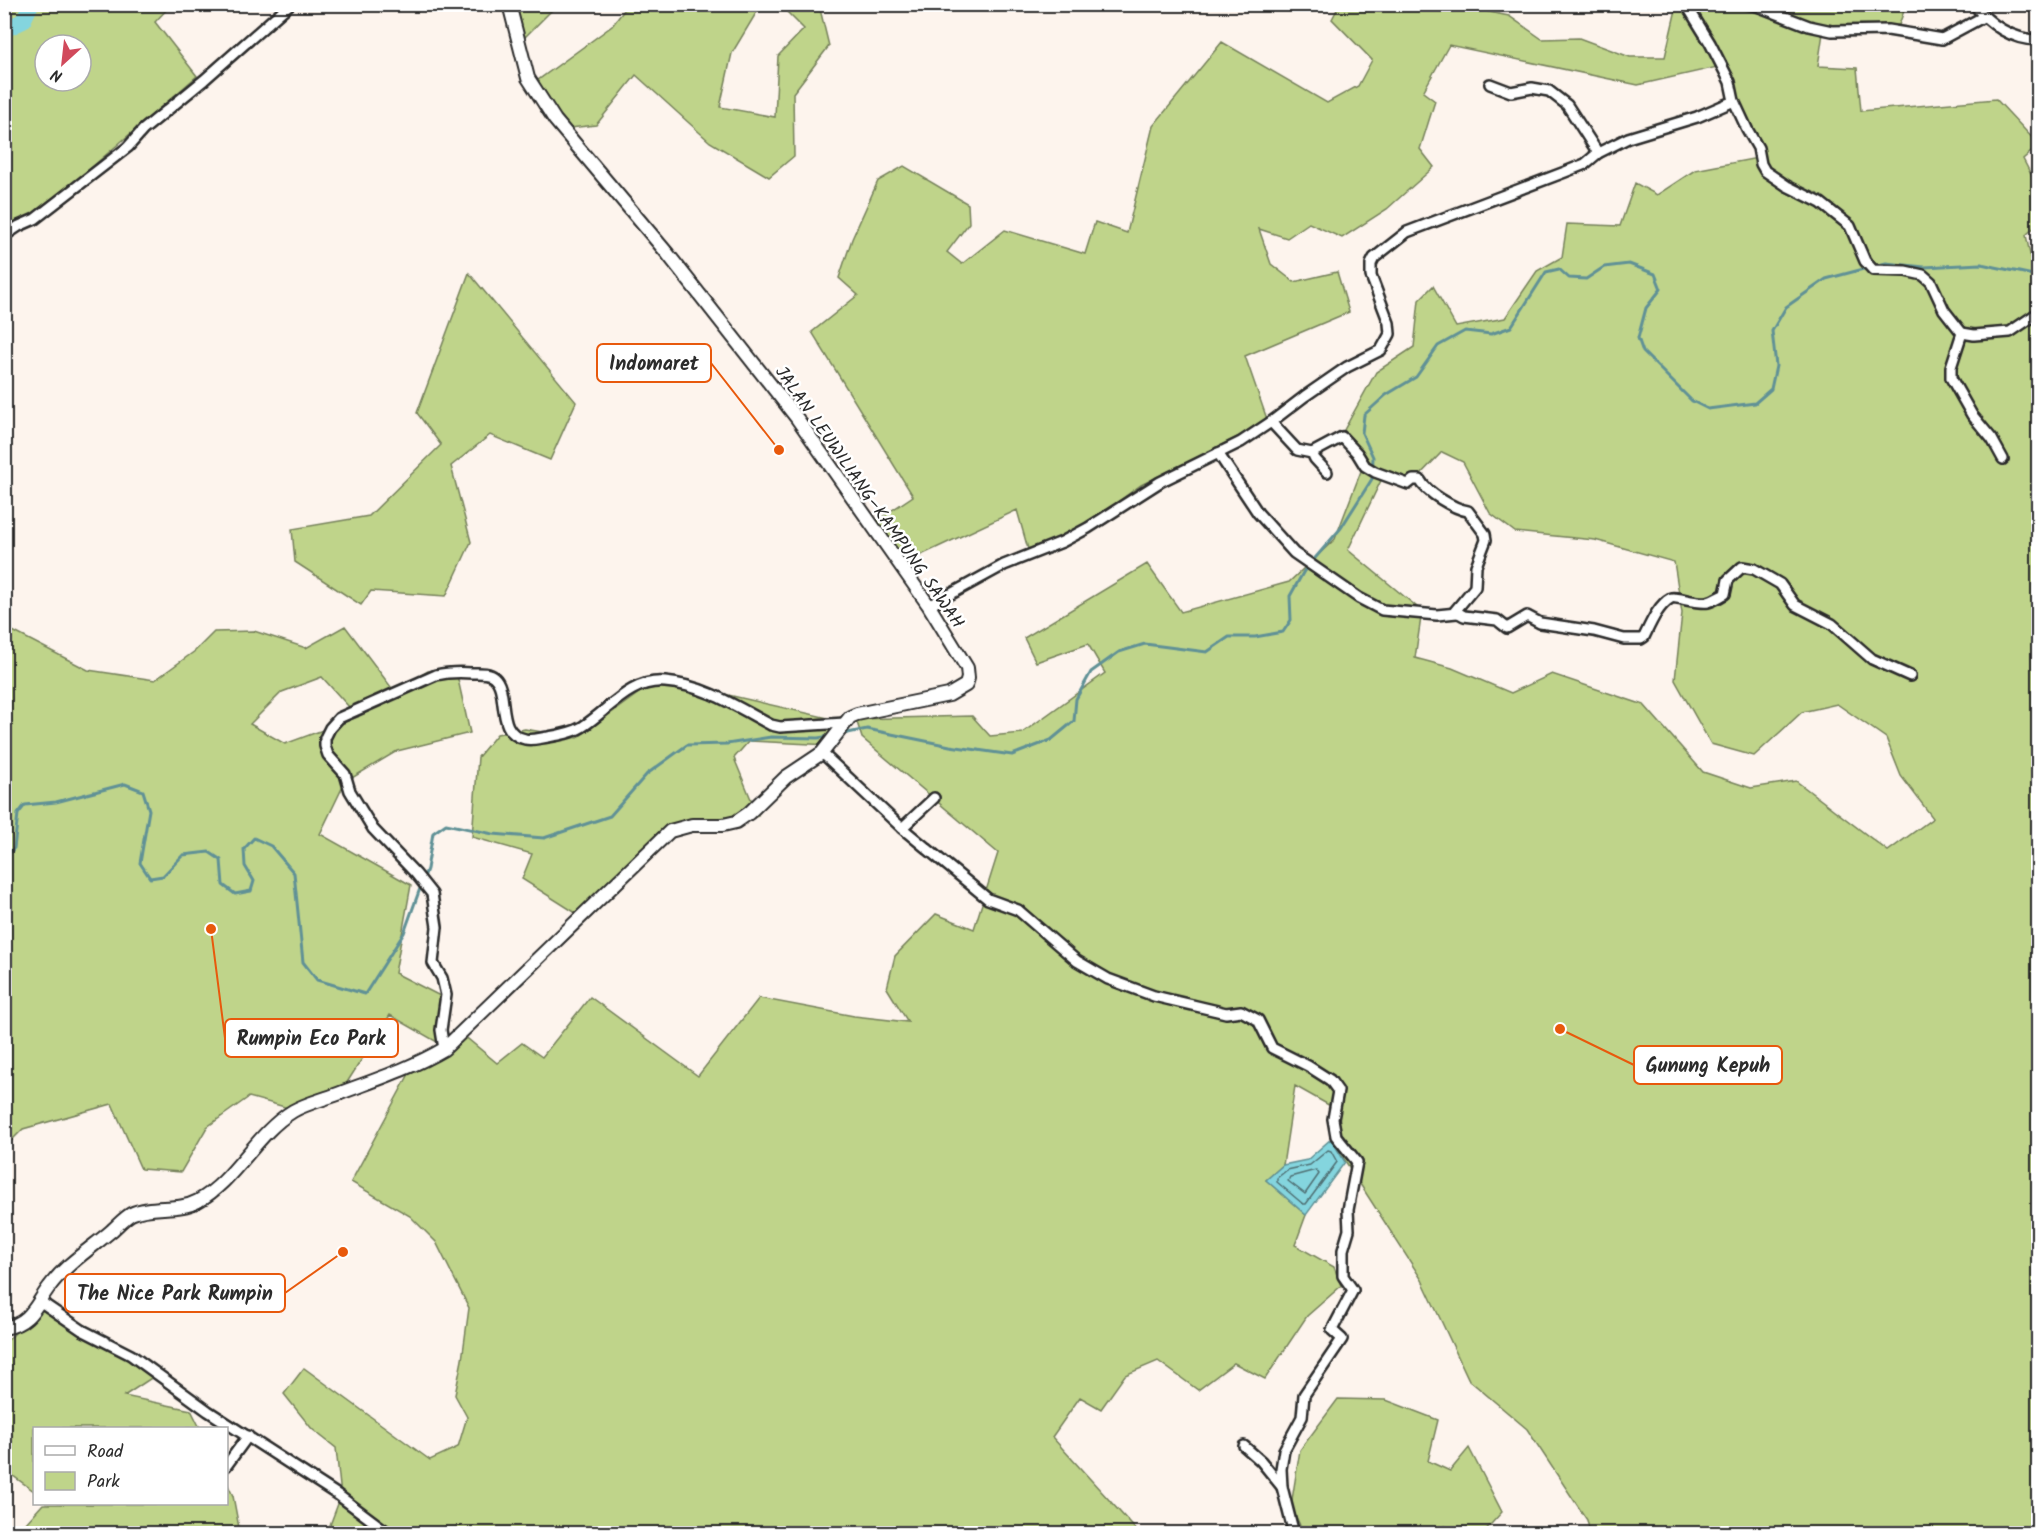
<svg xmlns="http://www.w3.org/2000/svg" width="2043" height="1538" font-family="Kalam,sans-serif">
  <rect width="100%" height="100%" fill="#fdf4ed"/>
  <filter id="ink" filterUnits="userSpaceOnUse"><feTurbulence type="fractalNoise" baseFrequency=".0167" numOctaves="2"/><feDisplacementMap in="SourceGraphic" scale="12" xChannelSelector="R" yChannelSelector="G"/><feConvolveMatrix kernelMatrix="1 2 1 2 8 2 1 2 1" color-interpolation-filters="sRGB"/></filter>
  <g filter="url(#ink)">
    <g fill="#bfd48a" stroke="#75805a" stroke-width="1.5" fill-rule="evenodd">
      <polygon points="507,4 557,5 516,46"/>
      <path d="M 1340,4 L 1455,5 L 1509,16 L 1542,39 L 1579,38 L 1630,57 L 1665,57 L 1677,5 L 1906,5 L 1899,25 L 1823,33 L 1818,66 L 1857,68 L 1861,111 L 1996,99 L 2038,144 L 2038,146 L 2023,159 L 2038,188 L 2038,224 L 2026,235 L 2032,264 L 2038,265 L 2038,1533 L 1590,1533 L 1587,1520 L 1527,1429 L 1469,1380 L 1422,1280 L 1331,1139 L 1334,1108 L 1295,1086 L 1283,1165 L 1266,1180 L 1306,1215 L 1295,1245 L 1334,1267 L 1341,1286 L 1307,1316 L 1265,1379 L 1234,1363 L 1198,1390 L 1158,1361 L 1125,1375 L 1101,1409 L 1080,1397 L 1052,1437 L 1139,1533 L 327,1533 L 341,1496 L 336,1448 L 312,1429 L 284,1394 L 304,1368 L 430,1460 L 458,1447 L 467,1417 L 455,1395 L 462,1360 L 469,1308 L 436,1242 L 410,1216 L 351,1182 L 409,1074 L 446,1047 L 390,1015 L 339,1095 L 292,1109 L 249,1097 L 207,1127 L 181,1172 L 141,1169 L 112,1104 L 23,1129 L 5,1147 L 5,627 L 88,670 L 155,680 L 195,651 L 214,632 L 254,631 L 306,648 L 345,626 L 394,691 L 428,671 L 457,675 L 470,733 L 397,751 L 345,782 L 320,834 L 411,885 L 395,973 L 446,999 L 447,1046 L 463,1035 L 497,1063 L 522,1043 L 542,1057 L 590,997 L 698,1076 L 759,998 L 854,1016 L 908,1022 L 887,988 L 895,956 L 936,914 L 974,929 L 998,853 L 862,738 L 856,719 L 972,716 L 990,736 L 1022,733 L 1105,673 L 1088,644 L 1036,662 L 1024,638 L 1147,564 L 1181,612 L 1289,582 L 1335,539 L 1366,458 L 1344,430 L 1376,372 L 1414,347 L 1419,300 L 1433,286 L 1456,327 L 1505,318 L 1537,271 L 1562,257 L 1567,224 L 1620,226 L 1635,183 L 1657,195 L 1695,170 L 1758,158 L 1717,67 L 1638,85 L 1449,45 L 1423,92 L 1435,101 L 1420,149 L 1434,167 L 1387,209 L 1342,238 L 1309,223 L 1287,238 L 1259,229 L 1271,264 L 1294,282 L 1337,272 L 1349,312 L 1245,356 L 1268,422 L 1141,485 L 1075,533 L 1028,549 L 1017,510 L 904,563 L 873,523 L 913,496 L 812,332 L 858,295 L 839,278 L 852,239 L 878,181 L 904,166 L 968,204 L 969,223 L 947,252 L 962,264 L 1005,230 L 1085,254 L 1095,222 L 1127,233 L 1153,126 L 1222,42 L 1327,103 L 1358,86 L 1372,60 L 1332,19 ZM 1442,452 L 1463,462 L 1490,513 L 1515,532 L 1595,540 L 1674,562 L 1682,613 L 1675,680 L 1711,744 L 1754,756 L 1802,712 L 1837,704 L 1886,738 L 1901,776 L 1933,818 L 1888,851 L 1796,781 L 1751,788 L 1703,772 L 1644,705 L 1552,674 L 1511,693 L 1452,668 L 1415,658 L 1422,611 L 1348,550 L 1385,472 L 1412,483 ZM 322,677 L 358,717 L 285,744 L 250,724 L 282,692 Z"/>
      <path d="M 5,5 L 171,5 L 155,22 L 197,76 L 40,212 L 5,233 L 4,138 L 9,134 L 4,130 ZM 45,45 L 81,45 L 81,81 L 45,81 Z"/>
      <polygon points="628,5 761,5 732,53 720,107 775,117 778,56 804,29 780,5 813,5 820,9 829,46 793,93 794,156 769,177 710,142 636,75 596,125 561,129 530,86 612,26"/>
      <polygon points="469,273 576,402 550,460 490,435 451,466 471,542 446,596 371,591 361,605 295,562 292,529 369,516 441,445 417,413"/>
      <polygon points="650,685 702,689 837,720 830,745 749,741 734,758 758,816 724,828 673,826 579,915 522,879 532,854 472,837 478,757 497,734 525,729 577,738"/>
      <polygon points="46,1302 156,1375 124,1396 191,1410 200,1428 34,1428 34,1491 5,1470 5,1343"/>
      <polygon points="1338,1399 1386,1400 1438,1420 1428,1461 1450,1471 1469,1448 1502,1512 1483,1533 1463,1533 1445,1526 1443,1534 1304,1534 1291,1506 1300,1450"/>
      <polygon points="227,1483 233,1496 240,1533 17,1533 43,1504 226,1504"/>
    </g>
    <polygon fill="#84d5de" stroke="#609196" stroke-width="1.5" points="1331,1139 1345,1162 1306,1215 1266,1180 1283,1165 1307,1160"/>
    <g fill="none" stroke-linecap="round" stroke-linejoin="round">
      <g stroke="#4f6f73" stroke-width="1.5">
        <polygon points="1328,1150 1331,1151 1337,1162 1306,1204 1303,1204 1277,1182 1277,1178 1287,1170 1310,1165"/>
        <polygon points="1316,1170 1319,1174 1305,1194 1288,1181 1290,1177"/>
      </g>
      <g stroke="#609196" stroke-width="3">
        <polyline points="843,734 867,729 950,746 1012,755 1051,740 1074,721 1076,699 1091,672 1119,652 1145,644 1207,652 1229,637 1255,637 1283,632 1291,620 1290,596 1304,571 1341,528 1372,479 1373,457 1362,433 1364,415 1386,395 1416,377 1438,346 1465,331 1491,334 1511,327 1546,272 1559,269 1569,278 1586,279 1604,267 1629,264 1655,274 1661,289 1646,308 1638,338 1643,352 1692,401 1708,409 1755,403 1771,389 1776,366 1772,331 1786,307 1826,279 1886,263 1924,267 1981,264 2038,276"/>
        <polyline points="4,859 14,848 18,814 25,805 56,802 125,784 143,791 149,810 140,863 150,878 163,876 183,855 209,852 221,860 223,885 235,894 251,891 254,881 245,866 244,849 254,838 271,846 294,873 303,962 317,980 365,994 404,933 427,869 433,833 446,824 493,834 544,838 610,816 647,774 687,745 727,744 771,737 818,738 830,736"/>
      </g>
      <polyline stroke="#84d5de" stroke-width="16" points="4,30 23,21 31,4"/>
      <g stroke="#2b2b2b" stroke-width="14">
        <g id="street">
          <polyline points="1686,4 1710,43 1730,82 1734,101 1747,129 1758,148 1761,164 1765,171 1787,186 1821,203 1850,226 1865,261 1873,270 1905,271 1923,275 1931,282 1944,310 1962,333 1951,367 1951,378 1972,415 1992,439 2003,459"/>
          <polyline points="1747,4 1757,6 1809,26 1832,31 1888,30 1942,39 1983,17"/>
          <path d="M 1974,4 C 1989,25 2013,40 2038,40"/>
          <polyline points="1490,84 1511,92 1532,88 1549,91 1567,105 1598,153"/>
          <polyline points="4,236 19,226 35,219 128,147 143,130 204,80 290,4"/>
          <polyline points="1962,333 1974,335 2010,332 2038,313"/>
          <polyline points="1271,422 1297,450 1312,453 1315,459 1327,472"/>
          <polyline points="1218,453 1258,513 1294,553 1359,598 1382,610 1437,615 1457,613"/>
          <path d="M 1312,453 L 1342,437 L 1357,453 L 1365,466 L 1375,472 L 1408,484 L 1413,480 L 1420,480 C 1426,492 1454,509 1468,511 L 1485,534 L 1486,540 L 1476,566 L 1475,587 L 1455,611 L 1464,616 L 1497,620 L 1507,628 L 1527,616 L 1540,623 L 1594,631 L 1624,639 L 1641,639 L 1644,637 C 1650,625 1658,605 1671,598 C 1675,596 1697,604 1708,602 C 1713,601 1719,597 1725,594 L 1728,580 L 1742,567 L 1754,569 L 1780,584 L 1795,605 L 1832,624 L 1872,659 L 1910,676"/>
          <polyline points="929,606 1004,565 1062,542 1088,528 1160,482 1241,442 1271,422 1305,396 1347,367 1381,350 1390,334 1389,323 1371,276 1371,264 1374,258 1407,232 1565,172 1585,164 1598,153 1628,138 1697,117 1734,101"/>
          <polyline points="822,753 902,828 988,899 1018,910 1077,961 1108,979 1154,996 1226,1013 1241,1011 1258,1020 1272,1048 1308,1066 1330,1080 1338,1091 1333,1119 1336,1136 1357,1162 1348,1210 1349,1230 1343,1250 1343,1276 1353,1290 1332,1330 1342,1339 1304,1395 1302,1417 1284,1450 1281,1469 1282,1487 1294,1534"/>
          <polyline points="902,828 934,798"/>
          <path d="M 444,1049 L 441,1030 L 446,995 L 442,978 L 433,963 L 437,927 L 432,894 L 416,874 L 373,829 L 350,791 L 345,774 L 328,755 L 325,746 L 325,738 L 330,728 L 339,718 L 436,675 C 449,672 459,672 472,673 C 479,673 489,672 494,677 C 510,691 494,733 525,739 C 532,741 540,738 548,737 C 560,735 572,733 582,727 C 609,710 630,679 665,682 C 704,685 737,707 771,725 L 780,727 L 845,723"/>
          <polyline points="41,1302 82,1330 131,1355 208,1411 338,1495 390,1534"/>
          <polyline points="1244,1446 1261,1461 1282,1487"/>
          <polyline points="226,1466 248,1436"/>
        </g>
      </g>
      <g stroke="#2b2b2b" stroke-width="16">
        <path id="secondary" d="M 4,1328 C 31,1324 36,1304 49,1287 C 65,1265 90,1249 110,1232 C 116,1227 124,1218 131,1214 C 151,1204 178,1212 198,1201 C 236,1180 255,1134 293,1111 C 305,1104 321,1100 335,1095 C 372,1081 410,1069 444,1049 L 670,831 L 692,825 L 723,825 L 736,822 L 749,813 L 786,777 L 822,753 L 850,717 L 857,714 L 949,695 L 966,685 L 968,678 L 967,668 L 929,606 L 796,417 L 667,253 L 555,120 L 528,78 L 509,4"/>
      </g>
      <use href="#street" stroke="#fff" stroke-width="9"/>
      <use href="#secondary" stroke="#fff" stroke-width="12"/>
    </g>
  </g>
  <g text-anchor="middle" stroke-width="5" stroke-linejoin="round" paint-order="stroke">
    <g font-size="18" fill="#2b2b2b" stroke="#fff">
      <text transform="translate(870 497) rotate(55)" y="6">JALAN LEUWILIANG–KAMPUNG SAWAH</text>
    </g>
  </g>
  <path fill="none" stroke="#e8590c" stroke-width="2" d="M779 450L711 363M211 929L225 1038M1560 1029L1634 1065M343 1252L285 1293"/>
  <g fill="#e8590c" stroke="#fff" stroke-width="2">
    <circle cx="779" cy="450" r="6"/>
    <circle cx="211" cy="929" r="6"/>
    <circle cx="1560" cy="1029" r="6"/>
    <circle cx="343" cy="1252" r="6"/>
  </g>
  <g fill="#fff" stroke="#e8590c" stroke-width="2">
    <rect x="597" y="344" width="114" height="38" rx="6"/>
    <rect x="225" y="1019" width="173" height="38" rx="6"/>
    <rect x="1634" y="1046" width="148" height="38" rx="6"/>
    <rect x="65" y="1274" width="220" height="38" rx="6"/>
  </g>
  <g font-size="20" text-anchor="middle" font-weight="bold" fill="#2b2b2b">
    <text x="654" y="370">Indomaret</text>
    <text x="311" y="1045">Rumpin Eco Park</text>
    <text x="1708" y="1072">Gunung Kepuh</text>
    <text x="175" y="1300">The Nice Park Rumpin</text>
  </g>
  <rect width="2043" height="1538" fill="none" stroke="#fff" stroke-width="24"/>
  <rect x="12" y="12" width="2019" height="1514" fill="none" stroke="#2b2b2b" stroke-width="2" filter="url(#ink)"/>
  <rect x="33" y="1427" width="195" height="78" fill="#ffffff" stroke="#aaaaaa" stroke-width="1.5"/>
  <rect x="45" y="1446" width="30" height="9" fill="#ffffff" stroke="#aaaaaa" stroke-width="1.5"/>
  <text x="87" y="1457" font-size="18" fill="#2b2b2b">Road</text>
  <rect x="45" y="1472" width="30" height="18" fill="#bfd48a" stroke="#aaaaaa" stroke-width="1.5"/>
  <text x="87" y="1487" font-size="18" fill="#2b2b2b">Park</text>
  <g transform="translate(63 63) rotate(207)"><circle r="28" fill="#ffffff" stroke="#aaaaaa" stroke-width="1.5"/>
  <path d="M0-4.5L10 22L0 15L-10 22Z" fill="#d1495b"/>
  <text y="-9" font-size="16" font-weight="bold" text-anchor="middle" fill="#2b2b2b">N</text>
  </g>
</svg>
